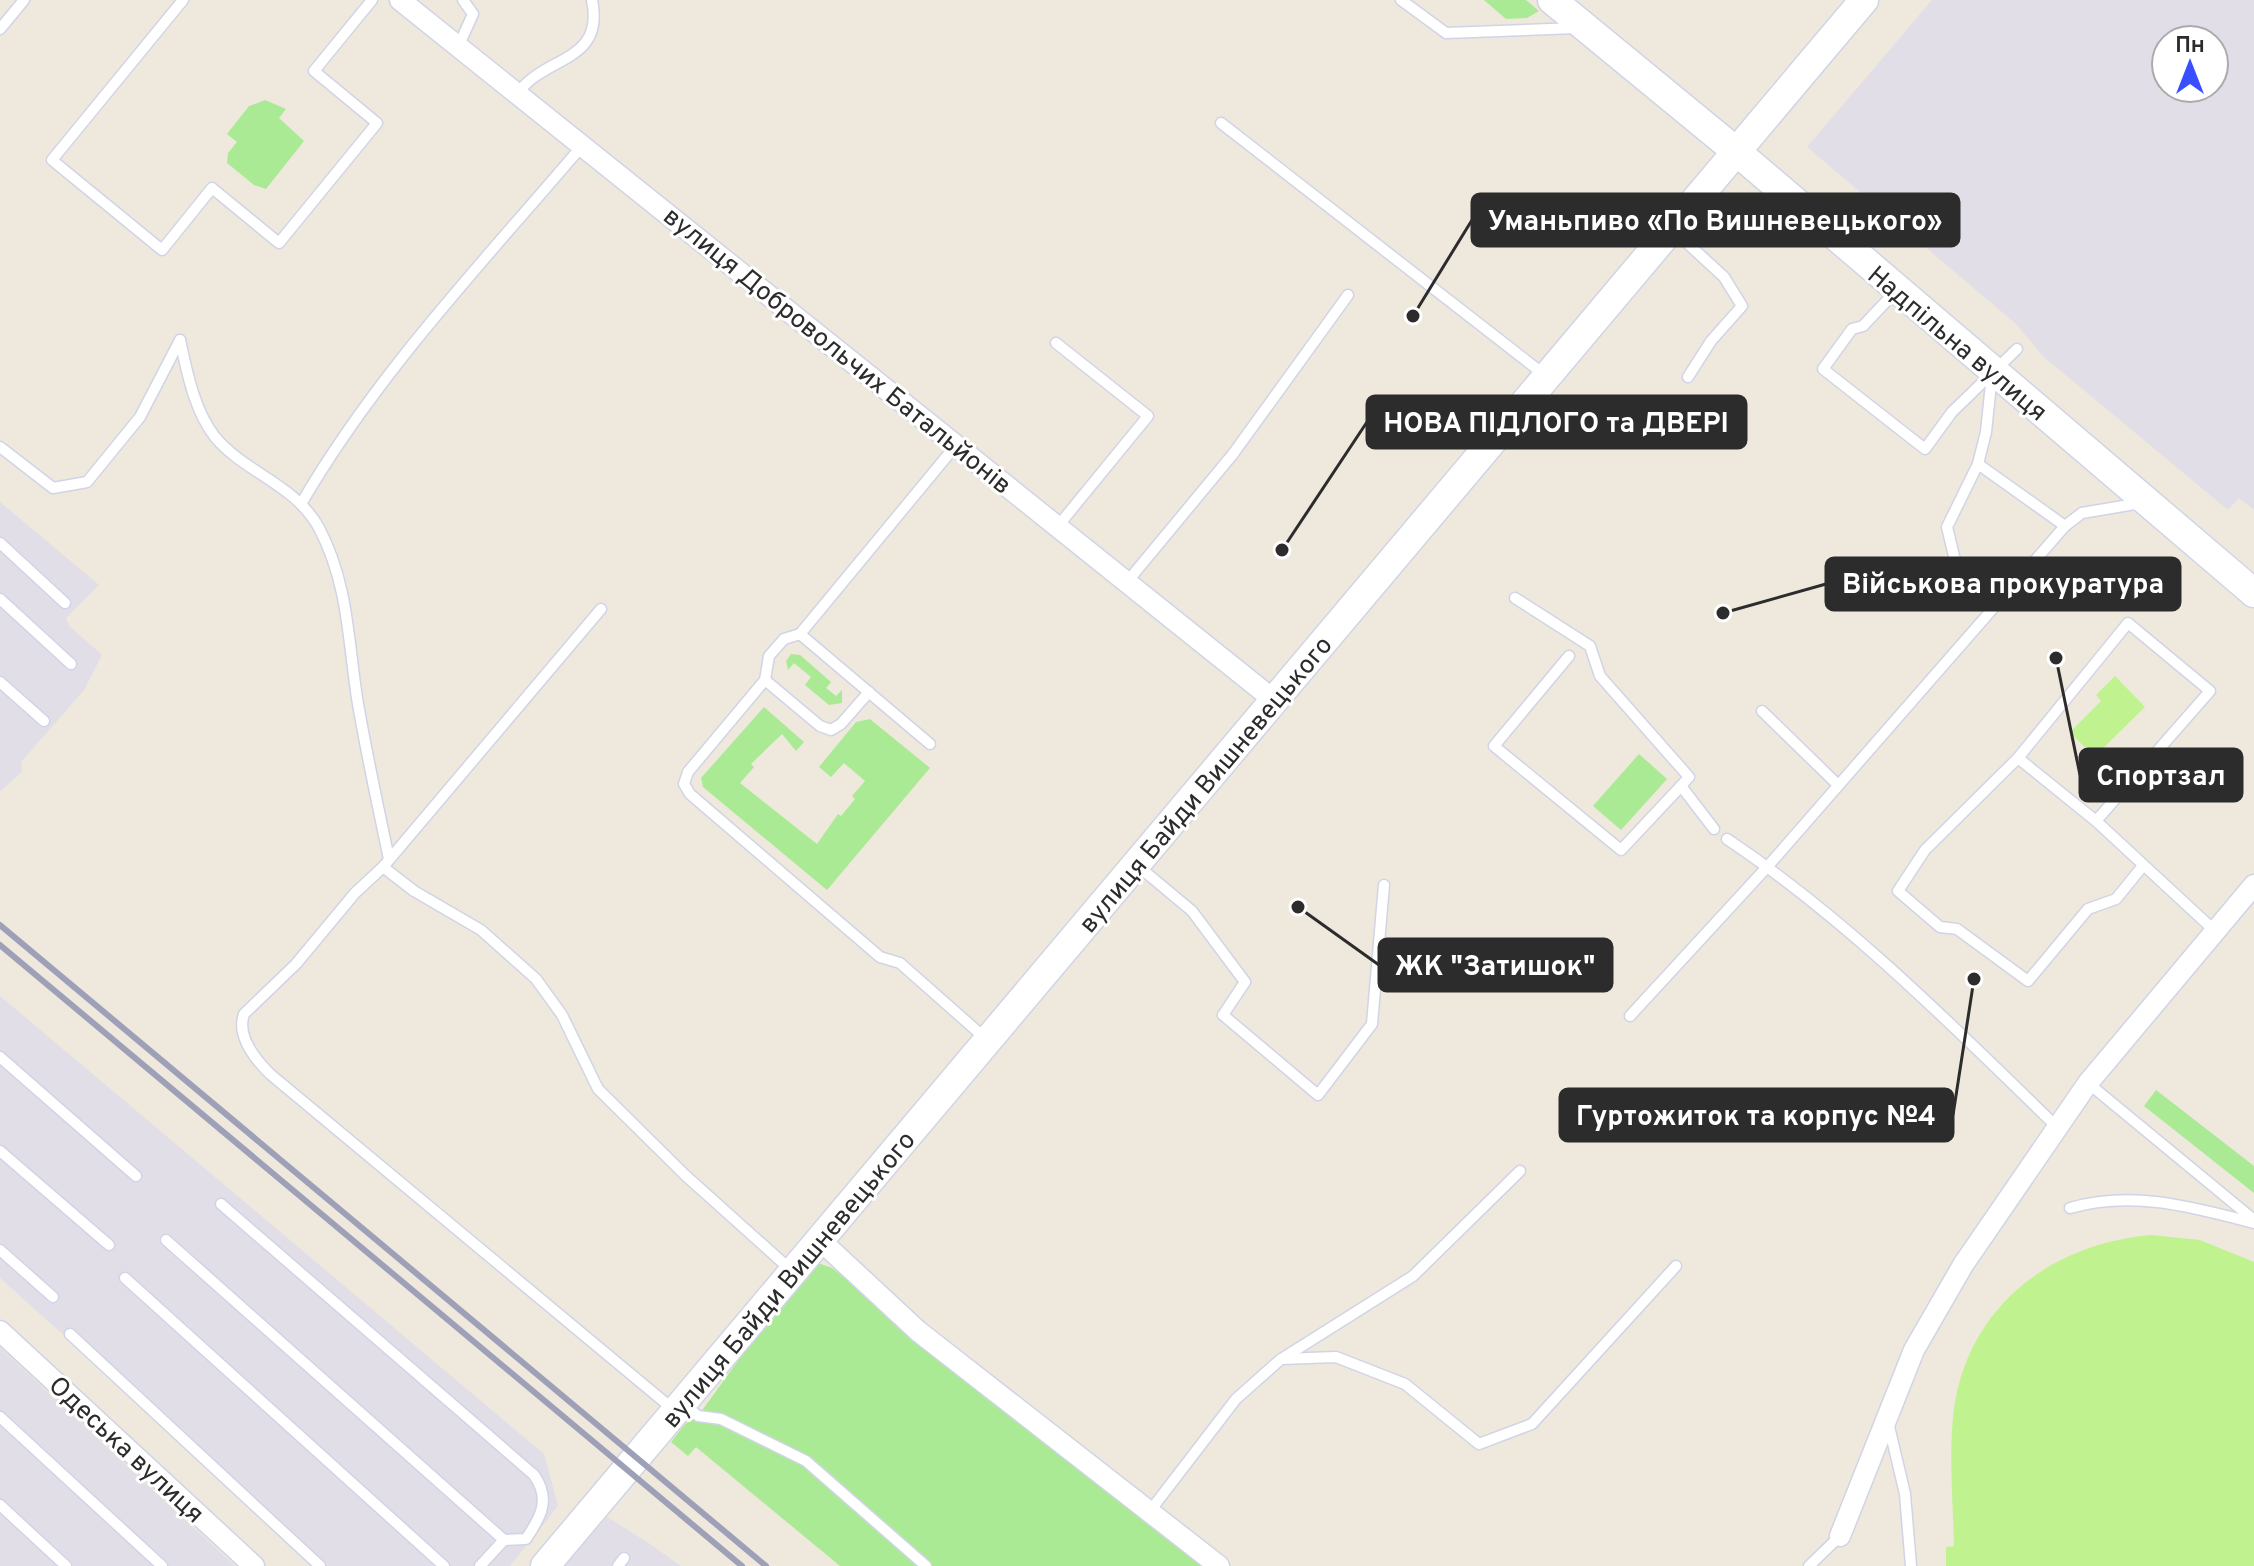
<svg xmlns="http://www.w3.org/2000/svg" width="2254" height="1566" font-family="Overpass,sans-serif">
  <rect width="100%" height="100%" fill="#efe8dc"/>
  <g fill="#e1dee7" fill-rule="evenodd">
    <path d="M 1932,0 L 2254,0 L 2254,510 L 2239,498 L 2228,510 L 2044,357 L 2015,323 L 1807,147 ZM 2166,40 L 2214,40 L 2214,88 L 2166,88 Z"/>
    <polygon points="0,502 99,585 66,618 69,626 102,655 84,690 21,762 22,772 0,791"/>
    <polygon points="0,996 544,1454 558,1506 510,1566 322,1566 0,1278"/>
    <polygon points="0,1348 235,1566 0,1566"/>
    <polygon points="607,1517 650,1544 681,1566 563,1566"/>
  </g>
  <g fill="#aaea94">
    <polygon points="1484,0 1526,0 1539,11 1527,18 1506,19"/>
    <polygon points="265,100 286,109 279,118 304,141 266,189 254,185 227,163 228,153 237,142 227,134 249,106"/>
    <polygon points="791,654 800,655 831,682 826,688 836,696 842,690 842,703 829,705 805,685 811,677 794,663 788,670 786,661"/>
    <polygon points="764,707 804,742 796,751 782,734 751,764 754,767 740,783 817,844 838,814 841,816 855,799 852,796 865,781 844,763 831,777 819,767 856,722 870,719 930,768 827,890 703,787 701,778"/>
    <polygon points="1639,754 1667,779 1621,830 1593,806"/>
    <polygon points="2156,1090 2254,1166 2254,1193 2144,1106"/>
    <polygon points="818,1263 832,1268 1212,1566 840,1566 696,1447 688,1456 671,1442 685,1424 698,1416 806,1267"/>
  </g>
  <g fill="#c0f38f">
    <polygon points="2115,676 2145,707 2094,757 2070,732 2101,701 2096,695"/>
    <path d="M 2151,1235 L 2200,1240 L 2254,1262 L 2254,1566 L 1946,1566 L 1946,1547 L 1954,1546 C 1953,1503 1949,1459 1953,1417 C 1964,1310 2048,1244 2151,1235 Z"/>
  </g>
  <g fill="none" stroke-linecap="round" stroke-linejoin="round">
    <g stroke="#d1d4e6" stroke-width="13">
      <g id="lane">
        <polyline points="183,0 52,160 162,250 212,188 279,243 377,123 314,71 372,0"/>
        <polyline points="1401,0 1446,33 1576,28"/>
        <polyline points="0,29 24,0"/>
        <polyline points="458,47 473,14 463,0"/>
        <path d="M 518,93 C 545,55 605,63 592,0"/>
        <polyline points="1221,123 1546,376"/>
        <polyline points="1674,231 1724,277 1742,306 1711,341 1688,377"/>
        <polyline points="1896,291 1863,326 1852,329 1823,369 1925,449 1952,412 2017,349"/>
        <path d="M 180,340 C 187,372 194,410 215,437 C 245,473 295,484 319,528 C 348,583 348,639 357,698 C 366,752 378,806 389,859"/>
        <polyline points="1056,343 1148,416 1058,526"/>
        <polyline points="1992,374 1986,432 1978,464 2065,526 2082,513 2141,503"/>
        <polyline points="957,444 800,634 784,639 769,656 765,680 688,772 684,784 690,794 880,957 900,963 986,1039"/>
        <polyline points="0,447 53,488 87,482 140,417 180,340"/>
        <polyline points="1978,464 1947,527 1955,560 2001,599"/>
        <path d="M 301,504 C 377,373 485,260 582,146"/>
        <polyline points="0,543 65,603"/>
        <polyline points="1127,582 1233,454 1348,295"/>
        <polyline points="1515,598 1590,646 1600,676 1689,777 1681,786"/>
        <polyline points="0,599 71,664"/>
        <path d="M 601,609 L 383,867 L 355,893 L 296,964 L 244,1014 C 236,1036 255,1059 270,1074 L 674,1410"/>
        <polyline points="800,634 930,744"/>
        <polyline points="1569,656 1494,746 1621,850 1681,786 1714,829"/>
        <polyline points="765,680 820,726 831,730 841,724 869,692"/>
        <polyline points="0,682 44,721"/>
        <polyline points="1762,711 1838,785"/>
        <polyline points="2018,758 1925,850 1898,891 1940,927 1957,929 2028,981 2088,909 2116,899 2142,867"/>
        <polyline points="2096,821 2210,691 2128,623 2018,758 2096,821 2216,932"/>
        <path d="M 1727,839 C 1848,920 1953,1026 2058,1128"/>
        <polyline points="1138,866 1192,911 1245,982 1223,1015 1318,1095 1372,1024 1384,885"/>
        <polyline points="383,867 414,891 481,930 536,979 562,1015 598,1089 685,1175 792,1271"/>
        <polyline points="1630,1016 1768,866 2065,526"/>
        <polyline points="0,1057 136,1176"/>
        <polyline points="2088,1083 2254,1220"/>
        <polyline points="0,1151 109,1245"/>
        <path d="M 2070,1208 C 2134,1190 2192,1207 2254,1223"/>
        <path d="M 166,1240 L 504,1540 L 526,1539 C 541,1517 551,1499 534,1475 L 221,1204"/>
        <polyline points="0,1250 53,1297"/>
        <polyline points="125,1278 444,1566"/>
        <polyline points="70,1334 320,1566"/>
        <polyline points="1283,1358 1413,1276 1520,1171"/>
        <polyline points="685,1405 698,1416 721,1419 806,1461 926,1566"/>
        <polyline points="0,1417 162,1566"/>
        <polyline points="1888,1422 1905,1494 1911,1566"/>
        <polyline points="0,1505 66,1566"/>
        <polyline points="1150,1511 1236,1399 1281,1359 1336,1357 1405,1384 1479,1444 1532,1424 1676,1266"/>
        <polyline points="480,1566 504,1540"/>
        <polyline points="618,1566 624,1558"/>
        <polyline points="1809,1566 1840,1536"/>
      </g>
    </g>
    <g stroke="#d1d4e6" stroke-width="23">
      <g id="street">
        <polyline points="400,0 1275,701"/>
        <polyline points="820,1240 918,1331 1219,1566"/>
        <polyline points="0,1331 254,1566"/>
        <polyline points="1840,1536 1914,1350 1963,1265 2088,1083 2254,885"/>
      </g>
    </g>
    <g stroke="#d1d4e6" stroke-width="31">
      <g id="secondary">
        <polyline points="1552,0 1737,152 2254,593"/>
        <polyline points="545,1566 1864,0"/>
      </g>
    </g>
    <use href="#lane" stroke="#fff" stroke-width="10"/>
    <use href="#street" stroke="#fff" stroke-width="20"/>
    <use href="#secondary" stroke="#fff" stroke-width="28"/>
    <g stroke="#9ea0b8" stroke-width="6">
      <polyline points="0,925 766,1566"/>
      <polyline points="0,945 742,1566"/>
    </g>
  </g>
  <g text-anchor="middle" stroke-width="6" stroke-linejoin="round" paint-order="stroke">
    <g font-size="26" fill="#2c2c2c" stroke="#fff">
      <text transform="translate(1958 343) rotate(40)" y="9">Надпільна вулиця</text>
      <text transform="translate(838 350) rotate(39)" y="9">вулиця Добровольчих Батальйонів</text>
      <text transform="translate(1205 784) rotate(-50)" y="9">вулиця Байди Вишневецького</text>
      <text transform="translate(788 1279) rotate(-50)" y="9">вулиця Байди Вишневецького</text>
      <text transform="translate(127 1449) rotate(43)" y="9">Одеська вулиця</text>
    </g>
  </g>
  <path fill="none" stroke="#2c2c2c" stroke-width="3" d="M1413 316L1472 220M1282 550L1367 422M1723 613L1826 584M2056 658L2080 775M1298 907L1379 965M1974 979L1953 1115"/>
  <g fill="#2c2c2c" stroke="#fff" stroke-width="3">
    <circle cx="1413" cy="316" r="8"/>
    <circle cx="1282" cy="550" r="8"/>
    <circle cx="1723" cy="613" r="8"/>
    <circle cx="2056" cy="658" r="8"/>
    <circle cx="1298" cy="907" r="8"/>
    <circle cx="1974" cy="979" r="8"/>
  </g>
  <g fill="#2c2c2c" stroke="#2c2c2c" stroke-width="3">
    <rect x="1472" y="194" width="487" height="52" rx="8"/>
    <rect x="1367" y="396" width="379" height="52" rx="8"/>
    <rect x="1826" y="558" width="354" height="52" rx="8"/>
    <rect x="2080" y="749" width="162" height="52" rx="8"/>
    <rect x="1379" y="939" width="233" height="52" rx="8"/>
    <rect x="1560" y="1089" width="393" height="52" rx="8"/>
  </g>
  <g font-size="28" text-anchor="middle" font-weight="bold" fill="#fff">
    <text x="1715" y="230">Уманьпиво «По Вишневецького»</text>
    <text x="1556" y="432">НОВА ПІДЛОГО та ДВЕРІ</text>
    <text x="2003" y="593">Військова прокуратура</text>
    <text x="2161" y="785">Спортзал</text>
    <text x="1495" y="975">ЖК "Затишок"</text>
    <text x="1756" y="1125">Гуртожиток та корпус №4</text>
  </g>
  <g transform="translate(2190 64)"><circle r="38" fill="#ffffff" stroke="#ababab" stroke-width="2"/>
  <path d="M0-6L14 30L0 20L-14 30Z" fill="#394eff"/>
  <text y="-12" font-size="22" font-weight="bold" text-anchor="middle" fill="#2c2c2c">Пн</text>
  </g>
</svg>
